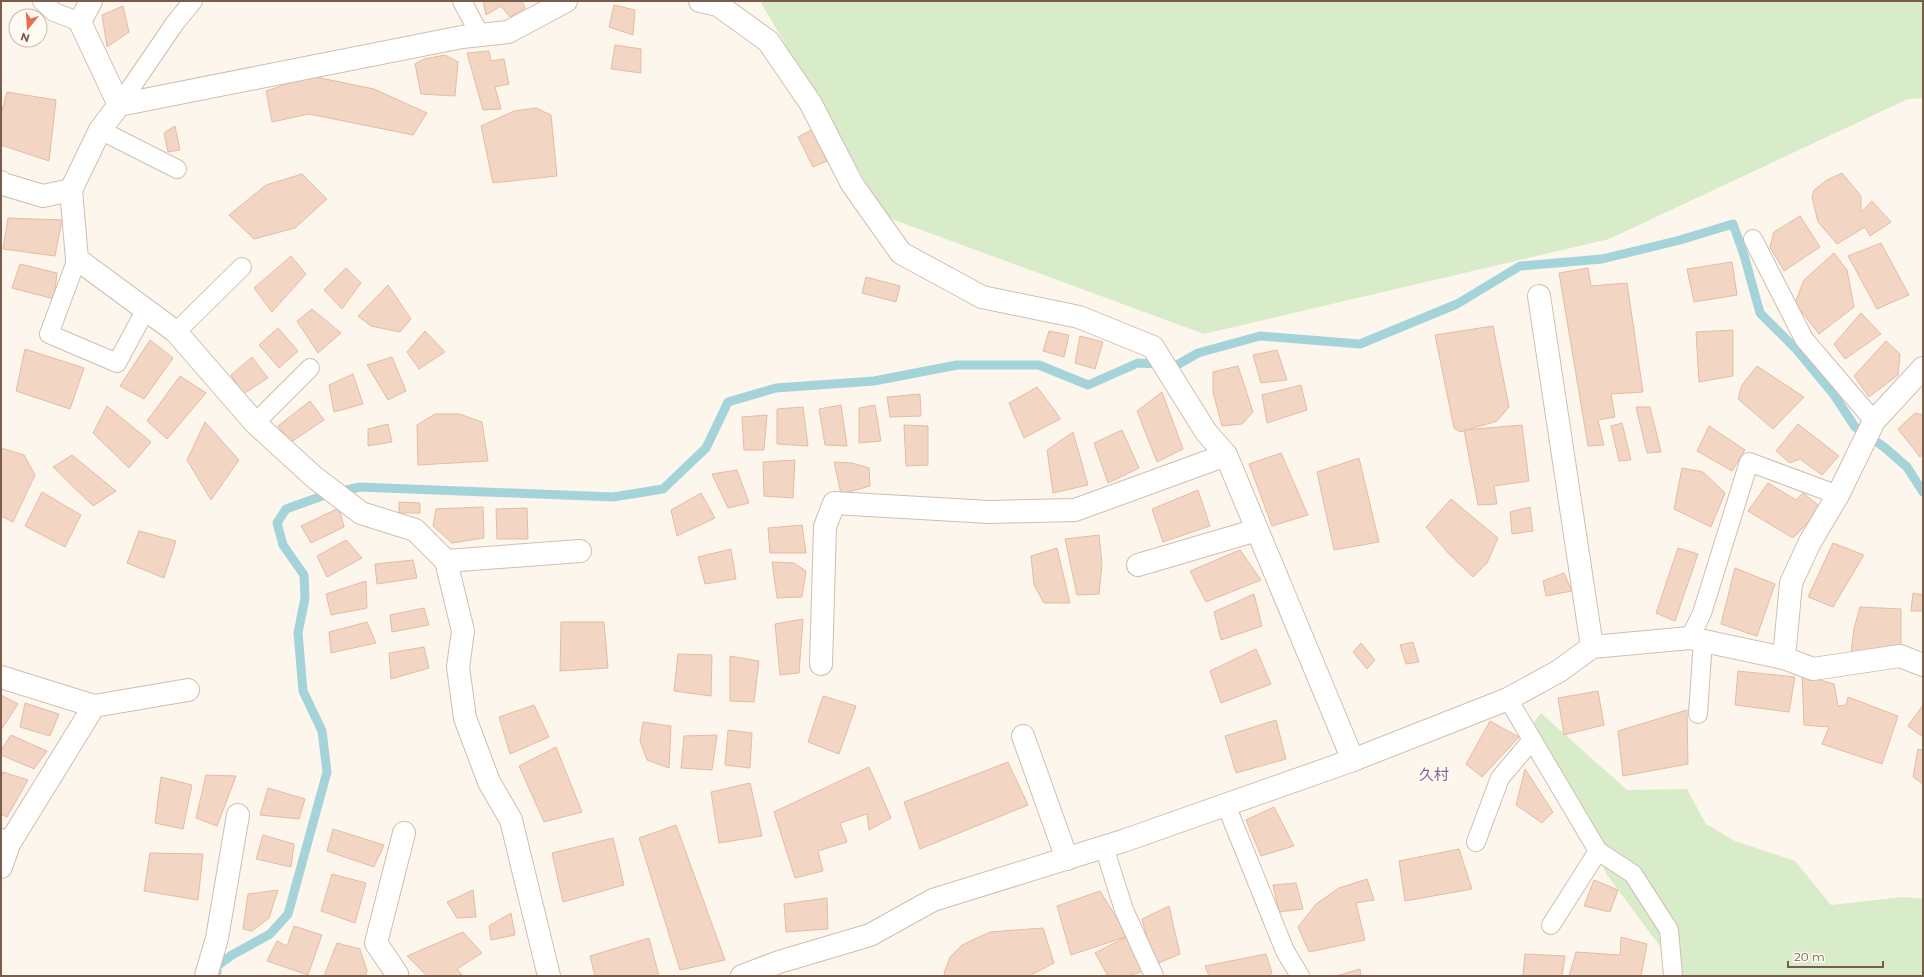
<svg xmlns="http://www.w3.org/2000/svg" width="1924" height="977" font-family="Montserrat,'Noto Sans JP',sans-serif">
  <rect width="100%" height="100%" fill="#fdf6ec"/>
  <g fill="#d8ecc9">
    <polygon points="760,1 1923,1 1923,98 1908,99 1609,239 1204,334 886,217"/>
    <polygon points="1541,713 1627,790 1687,789 1706,824 1735,841 1795,861 1831,905 1903,897 1923,899 1923,976 1682,976 1607,875 1533,724"/>
  </g>
  <g fill="none" stroke-linecap="round" stroke-linejoin="round">
    <polyline stroke="#a5d3da" stroke-width="9" points="217,972 217,966 232,955 270,934 288,914 327,772 322,731 303,691 298,633 305,598 304,575 283,545 277,523 286,509 325,495 360,487 613,497 663,489 706,448 728,402 776,388 874,381 957,365 1039,365 1088,385 1138,363 1177,365 1198,353 1260,336 1360,344 1457,304 1520,266 1602,259 1680,240 1733,224 1744,255 1760,313 1796,349 1834,395 1855,427 1884,447 1907,467 1923,492"/>
  </g>
  <g fill="#f3d5c3" stroke="#e6bba3">
    <polygon points="483,1 522,1 525,8 510,17 501,6 486,15"/>
    <polygon points="614,5 635,10 633,35 609,27"/>
    <polygon points="123,6 129,32 107,47 102,15"/>
    <polygon points="615,45 641,49 641,73 611,69"/>
    <polygon points="489,51 491,61 504,59 509,84 495,87 501,109 483,110 467,53"/>
    <polygon points="445,55 458,62 455,96 421,94 415,64 424,59"/>
    <polygon points="311,76 374,89 427,113 413,135 309,114 272,122 266,91"/>
    <polygon points="7,92 56,100 49,161 1,145 1,114"/>
    <polygon points="536,108 551,115 557,176 493,183 481,126 514,111"/>
    <polygon points="175,126 180,150 168,152 164,133"/>
    <polygon points="813,129 827,161 813,167 798,137"/>
    <polygon points="1842,173 1861,196 1861,212 1872,201 1891,222 1870,236 1865,227 1837,244 1818,222 1812,197 1814,190 1827,180"/>
    <polygon points="302,174 327,199 295,228 254,239 229,215 266,185"/>
    <polygon points="1800,216 1820,247 1784,271 1770,247 1774,232"/>
    <polygon points="8,218 62,220 55,256 3,249"/>
    <polygon points="1881,243 1909,295 1877,309 1848,256"/>
    <polygon points="1834,253 1847,270 1854,307 1819,334 1795,303 1804,280"/>
    <polygon points="291,256 306,274 272,312 254,288"/>
    <polygon points="1732,262 1737,295 1694,302 1687,269"/>
    <polygon points="20,264 57,273 54,299 12,288"/>
    <polygon points="346,268 361,283 342,309 324,290"/>
    <polygon points="1588,268 1591,286 1627,283 1643,392 1611,394 1615,417 1598,420 1604,445 1588,446 1559,273"/>
    <polygon points="866,277 900,286 896,302 862,293"/>
    <polygon points="388,285 411,319 400,332 371,326 358,316"/>
    <polygon points="312,309 341,333 318,353 297,321"/>
    <polygon points="1861,313 1881,334 1845,359 1834,344"/>
    <polygon points="1493,326 1509,407 1497,421 1460,432 1454,428 1435,335"/>
    <polygon points="278,328 298,351 279,368 259,345"/>
    <polygon points="1733,330 1733,376 1699,382 1696,332"/>
    <polygon points="425,331 445,352 419,369 407,352"/>
    <polygon points="1049,331 1069,335 1064,357 1043,351"/>
    <polygon points="1080,336 1103,342 1095,369 1075,363"/>
    <polygon points="150,340 173,358 144,399 120,386"/>
    <polygon points="1886,341 1900,354 1898,375 1869,397 1854,376"/>
    <polygon points="25,349 84,368 70,409 16,391"/>
    <polygon points="1277,350 1287,380 1261,383 1253,355"/>
    <polygon points="252,357 268,378 243,394 231,375"/>
    <polygon points="392,357 406,391 388,400 367,365"/>
    <polygon points="1238,366 1253,412 1242,424 1222,426 1213,392 1213,372"/>
    <polygon points="1757,366 1804,397 1773,429 1738,399 1742,385"/>
    <polygon points="353,374 363,404 334,412 329,385"/>
    <polygon points="180,376 206,393 167,439 147,421"/>
    <polygon points="1301,385 1307,410 1267,423 1262,395"/>
    <polygon points="1037,387 1056,412 1060,419 1024,438 1009,403"/>
    <polygon points="1162,392 1183,449 1157,462 1137,411"/>
    <polygon points="920,394 921,416 890,417 887,397"/>
    <polygon points="310,401 324,420 291,442 278,426"/>
    <polygon points="841,405 847,446 825,445 819,409"/>
    <polygon points="875,405 881,441 859,443 859,408"/>
    <polygon points="107,406 151,442 129,468 93,433"/>
    <polygon points="803,407 808,446 777,444 777,409"/>
    <polygon points="1636,407 1650,407 1661,452 1647,453"/>
    <polygon points="1915,413 1923,415 1923,454 1920,457 1898,429"/>
    <polygon points="435,414 459,414 482,422 488,461 418,465 417,425"/>
    <polygon points="767,415 764,450 744,450 742,417"/>
    <polygon points="205,422 239,460 211,500 187,460"/>
    <polygon points="1622,423 1631,460 1619,461 1611,426"/>
    <polygon points="388,424 392,442 368,446 368,429"/>
    <polygon points="1798,424 1839,456 1822,475 1800,459 1790,463 1776,451"/>
    <polygon points="904,425 928,426 928,465 906,466"/>
    <polygon points="1522,425 1529,481 1494,486 1497,504 1478,505 1464,430"/>
    <polygon points="1709,426 1745,450 1732,471 1697,451"/>
    <polygon points="1122,430 1139,468 1108,483 1094,443"/>
    <polygon points="1073,432 1088,485 1053,493 1047,450"/>
    <polygon points="1,448 24,455 35,475 13,522 1,516"/>
    <polygon points="1281,453 1308,515 1272,526 1249,464"/>
    <polygon points="72,455 116,491 93,506 53,467"/>
    <polygon points="1359,458 1379,542 1334,550 1317,472"/>
    <polygon points="795,460 793,498 764,496 763,462"/>
    <polygon points="834,462 852,463 869,468 870,486 841,494"/>
    <polygon points="1682,468 1703,472 1725,493 1711,527 1674,509"/>
    <polygon points="737,470 749,503 728,508 712,474"/>
    <polygon points="1768,483 1796,500 1803,493 1822,508 1793,538 1748,511"/>
    <polygon points="1198,490 1210,526 1163,542 1152,509"/>
    <polygon points="42,492 81,515 65,547 25,526"/>
    <polygon points="701,493 715,518 677,536 671,510"/>
    <polygon points="1451,499 1498,538 1487,563 1473,577 1449,554 1426,527"/>
    <polygon points="399,502 420,503 420,513 399,513"/>
    <polygon points="483,507 484,538 452,543 433,526 436,509"/>
    <polygon points="1530,507 1533,531 1512,534 1510,512"/>
    <polygon points="339,508 344,527 311,543 301,526"/>
    <polygon points="527,508 528,539 497,539 496,509"/>
    <polygon points="802,525 806,553 770,553 768,528"/>
    <polygon points="139,531 176,541 164,578 127,563"/>
    <polygon points="1099,535 1102,564 1099,594 1077,595 1065,539"/>
    <polygon points="346,540 362,558 327,577 317,556"/>
    <polygon points="1833,543 1864,555 1833,607 1808,597"/>
    <polygon points="1057,548 1070,603 1044,603 1034,585 1031,556"/>
    <polygon points="1678,548 1698,554 1675,621 1656,613"/>
    <polygon points="731,549 736,579 705,584 698,557"/>
    <polygon points="1240,550 1261,580 1206,602 1190,571"/>
    <polygon points="413,560 417,578 377,584 375,564"/>
    <polygon points="772,562 794,563 806,571 802,597 777,598"/>
    <polygon points="1735,568 1775,584 1757,636 1721,624"/>
    <polygon points="1564,573 1572,591 1546,596 1543,581"/>
    <polygon points="366,581 367,608 331,615 326,594"/>
    <polygon points="1913,593 1923,595 1923,611 1911,611"/>
    <polygon points="1254,594 1262,626 1221,640 1214,612"/>
    <polygon points="1860,607 1901,609 1901,647 1851,652 1854,628"/>
    <polygon points="424,608 429,625 392,632 390,615"/>
    <polygon points="803,619 799,673 780,675 775,624"/>
    <polygon points="367,622 376,643 331,653 329,632"/>
    <polygon points="561,622 604,622 608,668 560,671"/>
    <polygon points="1413,642 1419,662 1406,664 1400,645"/>
    <polygon points="1361,643 1375,660 1367,669 1353,652"/>
    <polygon points="424,647 429,668 391,679 389,653"/>
    <polygon points="1256,649 1271,684 1221,703 1210,671"/>
    <polygon points="678,654 712,655 711,696 674,691"/>
    <polygon points="730,656 759,661 754,702 730,701"/>
    <polygon points="1738,671 1795,677 1789,712 1735,705"/>
    <polygon points="1802,675 1834,684 1838,706 1846,705 1848,697 1898,716 1882,764 1822,744 1829,727 1804,725"/>
    <polygon points="1598,691 1604,725 1564,735 1558,698"/>
    <polygon points="1,695 18,704 1,730"/>
    <polygon points="823,696 856,706 839,754 808,742"/>
    <polygon points="25,703 59,714 50,736 20,727"/>
    <polygon points="534,705 549,737 510,754 499,717"/>
    <polygon points="1923,705 1923,737 1908,726"/>
    <polygon points="1687,710 1688,764 1623,776 1618,731"/>
    <polygon points="1276,720 1286,759 1236,773 1225,736"/>
    <polygon points="1490,721 1519,737 1482,777 1466,764"/>
    <polygon points="643,722 671,726 669,768 647,760 640,741"/>
    <polygon points="728,730 752,733 750,768 725,765"/>
    <polygon points="11,735 47,751 34,769 1,755 1,750"/>
    <polygon points="717,735 712,770 681,768 684,736"/>
    <polygon points="556,747 582,812 544,822 519,766"/>
    <polygon points="1918,749 1923,750 1923,784 1913,777"/>
    <polygon points="1008,762 1028,805 920,849 904,802"/>
    <polygon points="869,767 891,818 869,830 867,814 840,823 847,842 818,851 823,871 795,878 774,812"/>
    <polygon points="1525,769 1553,812 1542,823 1516,805"/>
    <polygon points="3,772 28,780 7,817 1,814 1,779"/>
    <polygon points="206,775 236,776 217,826 196,818"/>
    <polygon points="161,777 192,785 183,829 155,823"/>
    <polygon points="750,783 762,836 719,843 711,792"/>
    <polygon points="268,788 305,799 299,819 260,815"/>
    <polygon points="1274,807 1294,846 1261,856 1246,820"/>
    <polygon points="676,825 725,960 680,970 639,838"/>
    <polygon points="333,829 384,845 374,867 327,851"/>
    <polygon points="263,835 294,844 291,867 256,859"/>
    <polygon points="613,838 624,885 563,902 552,853"/>
    <polygon points="1459,849 1472,889 1405,901 1399,861"/>
    <polygon points="150,853 203,854 198,900 144,891"/>
    <polygon points="332,874 366,883 355,923 321,911"/>
    <polygon points="1367,879 1374,900 1356,903 1365,940 1309,952 1298,927 1316,904 1339,888"/>
    <polygon points="1594,880 1618,890 1610,912 1584,906"/>
    <polygon points="1296,883 1303,909 1279,912 1273,885"/>
    <polygon points="278,890 269,918 252,931 243,929 248,894"/>
    <polygon points="473,890 476,917 457,918 447,902"/>
    <polygon points="1100,891 1128,936 1071,955 1057,906"/>
    <polygon points="827,898 828,929 786,932 784,904"/>
    <polygon points="1169,906 1180,954 1154,965 1142,919"/>
    <polygon points="511,913 515,935 491,940 489,926"/>
    <polygon points="294,926 322,935 308,975 267,961 277,941 287,946"/>
    <polygon points="1043,928 1054,963 1029,976 945,976 944,973 950,957 962,945 990,932"/>
    <polygon points="463,932 482,953 457,969 463,976 427,976 407,956"/>
    <polygon points="1128,936 1143,971 1129,976 1108,976 1095,953"/>
    <polygon points="1621,937 1647,944 1641,976 1569,976 1576,952 1620,955"/>
    <polygon points="649,938 659,976 595,976 590,956"/>
    <polygon points="337,943 360,949 367,971 365,976 324,976"/>
    <polygon points="1266,954 1272,973 1267,976 1209,976 1205,966"/>
    <polygon points="1525,954 1565,956 1562,976 1523,976"/>
    <polygon points="1360,969 1361,976 1336,976"/>
  </g>
  <g fill="none" stroke-linecap="round" stroke-linejoin="round">
    <g stroke="#d1beb0" stroke-width="20">
      <g id="service">
        <polyline points="42,1 54,12 80,22"/>
        <polyline points="462,1 480,35"/>
        <polyline points="119,105 175,23 193,1"/>
        <polyline points="100,130 177,169"/>
        <polyline points="1753,239 1804,339 1874,421"/>
        <polyline points="77,259 49,334 117,363 146,309"/>
        <polyline points="176,332 242,267"/>
        <polyline points="255,423 310,368"/>
        <polyline points="1690,638 1702,613 1749,462 1838,495"/>
        <polyline points="1508,699 1598,851 1633,874 1669,930 1673,976"/>
        <polyline points="1698,714 1703,640"/>
        <polyline points="1226,805 1285,951 1300,976"/>
        <polyline points="1476,842 1500,778 1532,740"/>
        <polyline points="1104,847 1124,910 1154,976"/>
        <polyline points="1551,925 1598,851"/>
      </g>
    </g>
    <g stroke="#d1beb0" stroke-width="24">
      <g id="minor">
        <polyline points="91,1 80,22 119,105"/>
        <polyline points="700,1 718,5 768,41 811,104 852,184 901,253 982,297 1079,317 1153,347 1206,432 1226,455 1353,760"/>
        <polyline points="1,182 3,184 43,196 71,190 100,130 119,105 462,37 508,32 566,1"/>
        <polyline points="71,190 77,259 176,332 255,423 314,477 361,513 415,530 446,561 463,631 458,667 465,718 489,782 511,820 549,976"/>
        <polyline points="1539,296 1592,647"/>
        <polyline points="446,561 580,551"/>
        <polyline points="1138,565 1257,530"/>
        <polyline points="1784,658 1791,583 1810,542 1838,495 1874,421 1923,368"/>
        <polyline points="821,664 825,527 834,503 989,512 1075,510 1226,455"/>
        <polyline points="1,677 94,706 188,690"/>
        <polyline points="1023,736 1067,859"/>
        <polyline points="1,840 9,844 94,706"/>
        <polyline points="1,867 9,844"/>
        <polyline points="206,976 217,938 238,815"/>
        <polyline points="396,976 397,974 376,943 404,833"/>
        <polyline points="742,976 779,962 870,935 933,900 1123,841 1353,760 1508,699 1559,671 1592,647 1690,638 1784,658 1813,669 1900,656 1923,665"/>
      </g>
    </g>
    <use href="#service" stroke="#fff" stroke-width="18"/>
    <use href="#minor" stroke="#fff" stroke-width="22"/>
  </g>
  <g text-anchor="middle" stroke-width="3.5" stroke-linejoin="round" paint-order="stroke">
    <g font-size="15" fill="#846695" stroke="#fffaf3">
      <text x="1434" y="780">久村</text>
    </g>
  </g>
  <rect width="1924" height="977" fill="none" stroke="#7a5c4d" stroke-width="4"/>
  <g transform="translate(28 28) rotate(197)"><circle r="19" fill="#fffaf3" stroke="#cabbb1"/>
  <path d="M0-3L7 15L0 10L-7 15Z" fill="#e76f51"/>
  <text y="-6" font-size="11" font-weight="bold" text-anchor="middle" fill="#7a5c4d">N</text>
  </g>
  <path d="M1788 961v6h95v-6" fill="none" stroke="#7a5c4d" stroke-width="2"/>
  <text x="1794" y="961" font-size="12" fill="#7a5c4d" stroke="#fffaf3" stroke-width="3" paint-order="stroke">20 m</text>
</svg>
